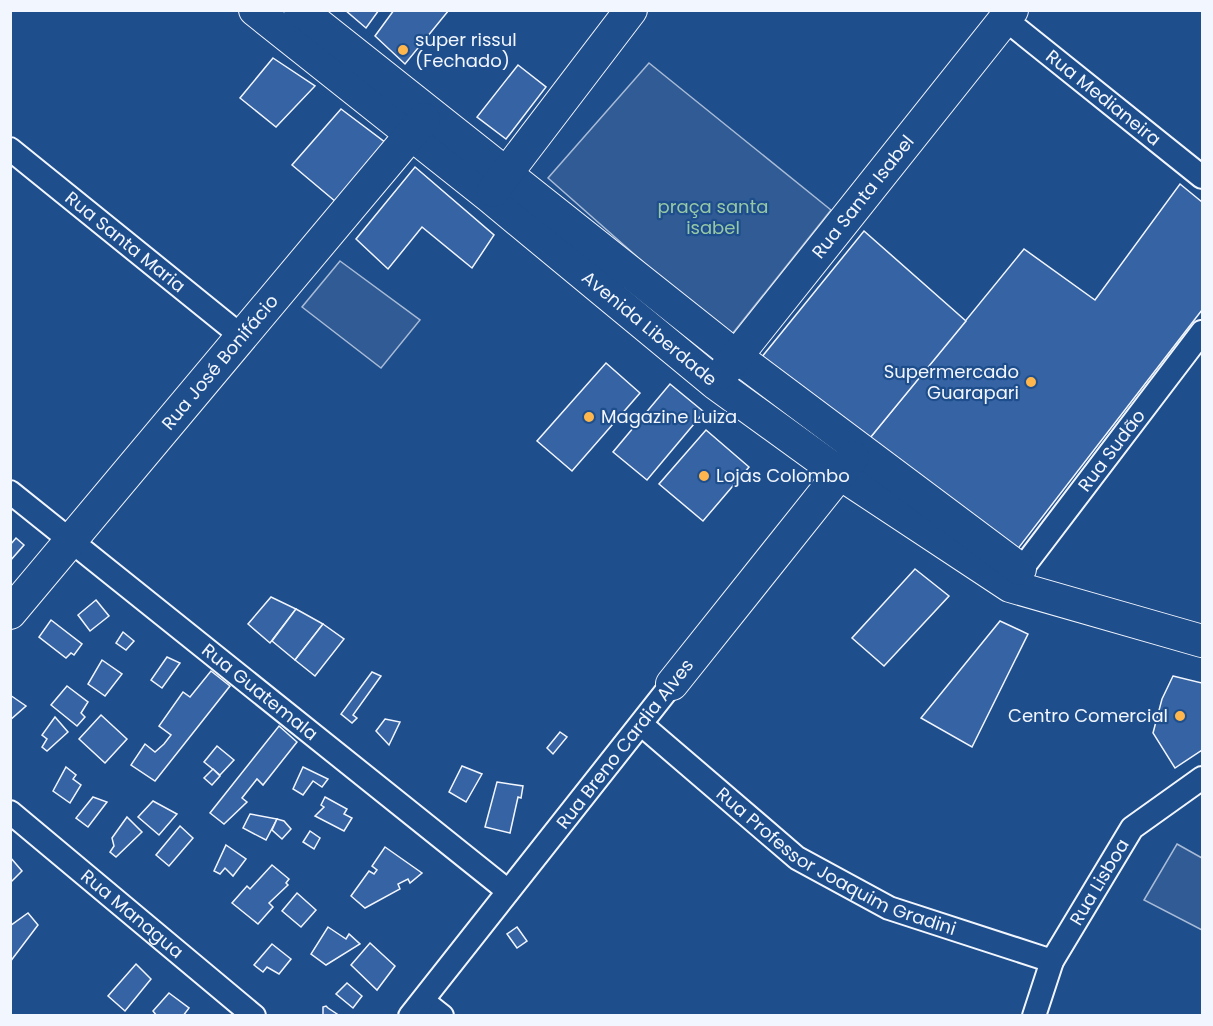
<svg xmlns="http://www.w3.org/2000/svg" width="1213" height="1026" font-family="Poppins,sans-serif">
  <rect width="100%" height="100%" fill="#1f4e8c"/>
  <g fill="#305b95" stroke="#a8bbd7" stroke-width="1.5">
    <polygon points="649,63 831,210 729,338 548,178"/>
    <polygon points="340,261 420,320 381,368 302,307"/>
    <polygon points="1177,844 1202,858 1202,930 1144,900"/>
  </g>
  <g fill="#3563a3" stroke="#f2f6ff" stroke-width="1.5">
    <polygon points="345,10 379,10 366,28"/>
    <polygon points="394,10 449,10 405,64 375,36"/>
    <polygon points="273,58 315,86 276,127 240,98"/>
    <polygon points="518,65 546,87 506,139 477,117"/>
    <polygon points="341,109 390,146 342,207 292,165"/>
    <polygon points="415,167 494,235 472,268 422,227 388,269 356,239"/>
    <polygon points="1180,184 1202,202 1202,310 1013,555 865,444 1024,249 1095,300"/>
    <polygon points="864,231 966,321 865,444 761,358"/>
    <polygon points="606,363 640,393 572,471 537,441"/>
    <polygon points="670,384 704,412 647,480 613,452"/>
    <polygon points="706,430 749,467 703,521 659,484"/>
    <polygon points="16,538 24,545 10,561 10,545"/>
    <polygon points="915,569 949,596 884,666 852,638"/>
    <polygon points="271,597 296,609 270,643 248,624"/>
    <polygon points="96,600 109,616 90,631 78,615"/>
    <polygon points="296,609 323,624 295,660 272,641"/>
    <polygon points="51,620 82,644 74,655 71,653 66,658 39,637"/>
    <polygon points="1000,621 1028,634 972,747 921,718"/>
    <polygon points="323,624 344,639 315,676 295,660"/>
    <polygon points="123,632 134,641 126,650 116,643"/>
    <polygon points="167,657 180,663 162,688 151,680"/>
    <polygon points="102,660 122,674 105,696 88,684"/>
    <polygon points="211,671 230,686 155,781 131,765 145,744 155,752 164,744 171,735 159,726 183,692 190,697"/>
    <polygon points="372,672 381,676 353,715 357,718 352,723 341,714"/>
    <polygon points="1173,676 1202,683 1202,750 1175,768 1153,733 1162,699"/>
    <polygon points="67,686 88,702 81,713 85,717 77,726 51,705"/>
    <polygon points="10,695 26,706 10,720"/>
    <polygon points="101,715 127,739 105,763 79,739"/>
    <polygon points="55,717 68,732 47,751 42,747 47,739 42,735"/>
    <polygon points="385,719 400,722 389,745 376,731"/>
    <polygon points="279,726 297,742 263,785 257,779 242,798 247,802 224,824 210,813"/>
    <polygon points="560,732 567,737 553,754 547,748"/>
    <polygon points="217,746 234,760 220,775 204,762"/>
    <polygon points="462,766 482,774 466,802 449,792"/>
    <polygon points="66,767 76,775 73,779 81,785 70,803 53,791"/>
    <polygon points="303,767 328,779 322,787 313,781 303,795 293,789"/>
    <polygon points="213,769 220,776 212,785 204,778"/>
    <polygon points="497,782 523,786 521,798 518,797 510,833 485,827"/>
    <polygon points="93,797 107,802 88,827 76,818"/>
    <polygon points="325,797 347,809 344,814 352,818 344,831 315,816 324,807 321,805"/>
    <polygon points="153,801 177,814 159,835 138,817"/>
    <polygon points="250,814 277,819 266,840 243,828"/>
    <polygon points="127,817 142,832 116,857 110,852 114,846 112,838"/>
    <polygon points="277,819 284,821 291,829 282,839 272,830"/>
    <polygon points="180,826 193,838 169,866 156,855"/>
    <polygon points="310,831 320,838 314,849 303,842"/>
    <polygon points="226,845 246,859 233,876 225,868 220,874 214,871"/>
    <polygon points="385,847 422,873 410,883 408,879 398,884 400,889 365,908 351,896 369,871 374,874 377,870 372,866"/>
    <polygon points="10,857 22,871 10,883"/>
    <polygon points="272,865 289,879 286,883 288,885 269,903 273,907 258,924 232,903 247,886 250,889"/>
    <polygon points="297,893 316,910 301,927 282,911"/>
    <polygon points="28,913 38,925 10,962 10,926"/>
    <polygon points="328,927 346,939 349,934 360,944 326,965 311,954"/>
    <polygon points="517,927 527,941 517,948 507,934"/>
    <polygon points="370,943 395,966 377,990 351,965"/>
    <polygon points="272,944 291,959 279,974 267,967 263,972 254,965"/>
    <polygon points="136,964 151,979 125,1011 108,996"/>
    <polygon points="347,983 362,996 353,1008 336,994"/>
    <polygon points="169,993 189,1008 183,1016 157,1016 153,1011"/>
    <polygon points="326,1006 328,1008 340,1016 323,1016 323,1007"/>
  </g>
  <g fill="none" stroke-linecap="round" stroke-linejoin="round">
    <g stroke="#f2f6ff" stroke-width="26">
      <g id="street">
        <path id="s1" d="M 1005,19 L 1202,177"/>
        <path id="s2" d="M 10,149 L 240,335"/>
        <path id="s3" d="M 10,492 L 508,891"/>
        <path id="s4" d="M 1021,570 L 1202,332"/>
        <path id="s5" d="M 642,725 L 797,858 L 889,908 L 1052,961"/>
        <path id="s6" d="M 10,812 L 254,1016"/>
        <polyline points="423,1001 442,1016"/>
        <polyline points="410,1016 672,684"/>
        <path id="s7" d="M 1034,1016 L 1052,961 L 1132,828 L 1202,778"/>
      </g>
    </g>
    <g stroke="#f2f6ff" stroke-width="34">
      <g id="secondary">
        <path id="s8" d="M 255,10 L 489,196 L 715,383 L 842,475 L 1010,586 L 1202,641"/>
        <polyline points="300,10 737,357 1020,569"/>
        <polyline points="493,191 631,10"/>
        <path id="s9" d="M 723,373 L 1012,10"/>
        <path id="s10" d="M 10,613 L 424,119"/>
        <polyline points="672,684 853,457"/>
      </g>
    </g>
    <use href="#street" stroke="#1f4e8c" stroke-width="22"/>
    <use href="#secondary" stroke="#1f4e8c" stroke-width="32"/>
  </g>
  <g fill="#ffb74d" stroke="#1f4e8c" stroke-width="2">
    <circle cx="403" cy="50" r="6"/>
    <circle cx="1031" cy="382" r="6"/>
    <circle cx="589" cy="417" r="6"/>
    <circle cx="704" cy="476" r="6"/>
    <circle cx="1180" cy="716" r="6"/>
  </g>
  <g text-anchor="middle" stroke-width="4.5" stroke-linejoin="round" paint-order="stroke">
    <g font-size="18" fill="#f2f6ff" stroke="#1f4e8c" text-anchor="start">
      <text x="415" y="46">super rissul<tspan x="415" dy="21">(Fechado)</tspan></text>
      <text x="1019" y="378" text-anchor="end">Supermercado<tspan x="1019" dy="21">Guarapari</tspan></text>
      <text x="601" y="423">Magazine Luiza</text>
      <text x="716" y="482">Lojas Colombo</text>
      <text x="1168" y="722" text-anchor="end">Centro Comercial</text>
    </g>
    <g font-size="18" fill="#f2f6ff" stroke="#1f4e8c">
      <text dy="6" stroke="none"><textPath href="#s1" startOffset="126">Rua Medianeira</textPath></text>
      <text dy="6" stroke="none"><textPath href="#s9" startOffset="225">Rua Santa Isabel</textPath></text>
      <text dy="6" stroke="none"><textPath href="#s2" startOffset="148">Rua Santa Maria</textPath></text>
      <text dy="6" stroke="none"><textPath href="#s8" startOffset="507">Avenida Liberdade</textPath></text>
      <text dy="6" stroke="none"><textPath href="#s10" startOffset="327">Rua José Bonifácio</textPath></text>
      <text dy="6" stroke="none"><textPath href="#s4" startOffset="150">Rua Sudão</textPath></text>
      <text dy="6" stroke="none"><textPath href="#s3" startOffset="320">Rua Guatemala</textPath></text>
      <text transform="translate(625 744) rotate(-52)" y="6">Rua Breno Cardia Alves</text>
      <text dy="6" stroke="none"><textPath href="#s5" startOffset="240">Rua Professor Joaquim Gradini</textPath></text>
      <text dy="6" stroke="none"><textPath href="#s7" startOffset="150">Rua Lisboa</textPath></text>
      <text dy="6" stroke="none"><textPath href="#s6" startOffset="159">Rua Managua</textPath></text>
    </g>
    <g font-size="18" fill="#97c8a6" stroke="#1f4e8c">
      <text x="713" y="213">praça santa<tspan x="713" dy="21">isabel</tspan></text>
    </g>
  </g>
  <rect width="1213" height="1026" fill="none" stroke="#f2f6ff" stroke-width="24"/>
</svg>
